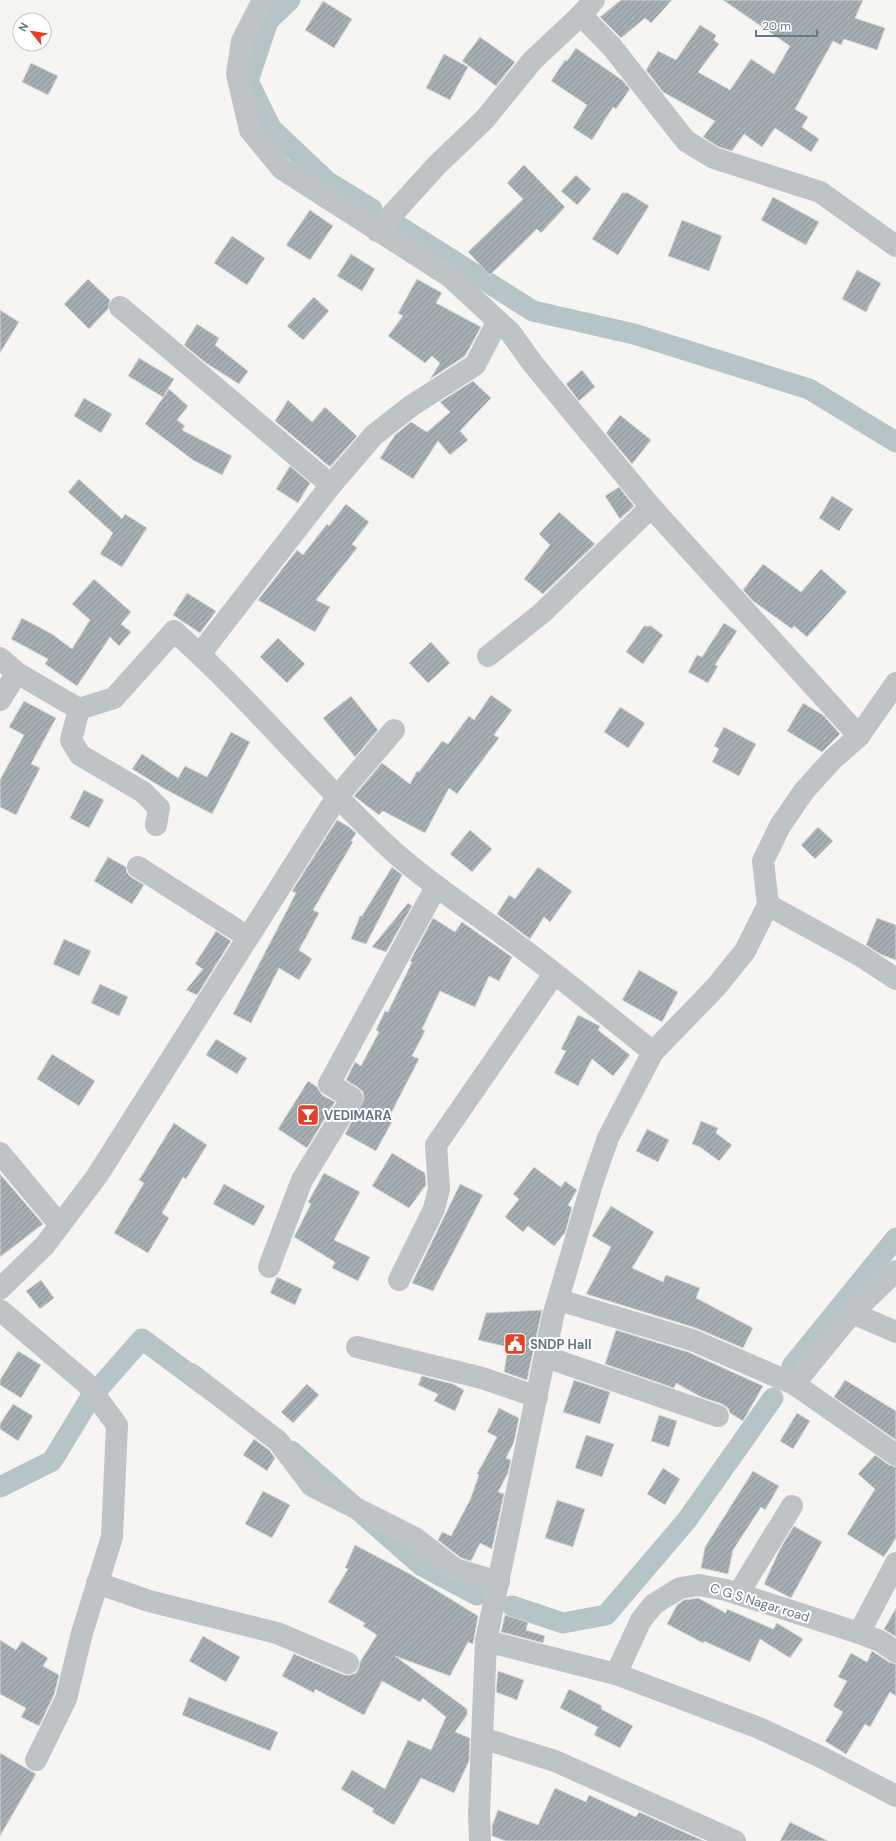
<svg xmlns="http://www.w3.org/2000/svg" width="896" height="1841" font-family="'DM Sans',sans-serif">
  <defs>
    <pattern id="building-hatch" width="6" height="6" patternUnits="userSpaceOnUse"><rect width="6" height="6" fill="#a5afb3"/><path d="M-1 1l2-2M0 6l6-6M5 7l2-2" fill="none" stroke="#8a9397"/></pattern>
  </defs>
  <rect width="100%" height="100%" fill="#f6f5f2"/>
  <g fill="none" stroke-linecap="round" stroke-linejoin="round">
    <g stroke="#b5c4c6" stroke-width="21">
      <polyline points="290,0 268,21 248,81 271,128 328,182 372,209"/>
      <polyline points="400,227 533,311 634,334 809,389 896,442"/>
      <polyline points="792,1366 896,1238"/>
      <polyline points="291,1451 422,1566 477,1595"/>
      <polyline points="0,1487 52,1461 91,1397 142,1339 204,1385"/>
      <polyline points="512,1606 563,1623 606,1615 687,1520 773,1398"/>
    </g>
  </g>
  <g fill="url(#building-hatch)" stroke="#d7d7d4">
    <polygon points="621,0 672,0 651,23 645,18 621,38 600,17"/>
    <polygon points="723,0 863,0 855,18 885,28 877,50 844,39 841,45 833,41 795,109 808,117 802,127 819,139 811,152 775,128 762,147 744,134 732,151 719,147 703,137 715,121 663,92 646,70 658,51 676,60 700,25 716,35 714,40 719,44 698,72 730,90 751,59 774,74 790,46"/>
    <polygon points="323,1 352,19 334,48 305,30"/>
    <polygon points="480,37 515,62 496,86 462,61"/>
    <polygon points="576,48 622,80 630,89 616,109 613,107 592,140 573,128 587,105 551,81 565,60 567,61"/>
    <polygon points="444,54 468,67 450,100 426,88"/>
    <polygon points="31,63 58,76 48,95 22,82"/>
    <polygon points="524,165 565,207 541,233 537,229 490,275 468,252 523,199 507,183"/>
    <polygon points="576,175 591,189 577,205 561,191"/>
    <polygon points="622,193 628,193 649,206 618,255 592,239"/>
    <polygon points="773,197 819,222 806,245 761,220"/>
    <polygon points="310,210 333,226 310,260 286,245"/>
    <polygon points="682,220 722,236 709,271 668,256"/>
    <polygon points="232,236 265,258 247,285 214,263"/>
    <polygon points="351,254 375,269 362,291 337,276"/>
    <polygon points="857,270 881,283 866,312 842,299"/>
    <polygon points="88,279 110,300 108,309 89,329 64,304"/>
    <polygon points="417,279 442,293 436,303 481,327 465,356 430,379 440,363 432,356 425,363 388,336 403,316 398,313"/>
    <polygon points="314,297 329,311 303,340 287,326"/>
    <polygon points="0,310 19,322 0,353"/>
    <polygon points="197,324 219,338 215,345 248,371 239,384 206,363 184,345"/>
    <polygon points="139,358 174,379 163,397 128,376"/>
    <polygon points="582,370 595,387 579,401 566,384"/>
    <polygon points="473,381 491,398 460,431 468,440 450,455 438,441 413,479 380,458 395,435 411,422 427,432 450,412 440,402"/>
    <polygon points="169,389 188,406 177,420 185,426 182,430 232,456 222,475 193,460 145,424"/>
    <polygon points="84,398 112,414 101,433 74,416"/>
    <polygon points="288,400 312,422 325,407 357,436 330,467 275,421"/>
    <polygon points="620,415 651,440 632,464 606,433"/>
    <polygon points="290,466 310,483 298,503 276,489"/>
    <polygon points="79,479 122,519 125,514 147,528 122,567 100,554 113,533 68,492"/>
    <polygon points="619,487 634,506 620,519 605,496"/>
    <polygon points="832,496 853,509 839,531 819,518"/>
    <polygon points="346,504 369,522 352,544 357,548 316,600 330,607 315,632 258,600 297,550 303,555 327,524 329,526"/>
    <polygon points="559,512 595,544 543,594 524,579 550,545 539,534"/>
    <polygon points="763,564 801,592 821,569 847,592 807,637 794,626 792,629 753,601 743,590"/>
    <polygon points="94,579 131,612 121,624 131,632 119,646 110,637 77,686 45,664 48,659 11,639 22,618 52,634 72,649 90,620 72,604"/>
    <polygon points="187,593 216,611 200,633 173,615"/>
    <polygon points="724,623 737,631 715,665 718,666 708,683 688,672 697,655 702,657"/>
    <polygon points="644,626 651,626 663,635 643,664 626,652"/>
    <polygon points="278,638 305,664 287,683 260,657"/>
    <polygon points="431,642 450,663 428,683 409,663"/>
    <polygon points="491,695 512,710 494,735 499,738 457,794 449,788 425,833 383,811 379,815 354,796 382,763 410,784 417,771 419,772 442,741 448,744 469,716 474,720"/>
    <polygon points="351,696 378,730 355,757 323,718"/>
    <polygon points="24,701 56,718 31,764 40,768 16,815 0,807 0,780 24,735 9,727"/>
    <polygon points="803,703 823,715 840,734 822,752 787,731"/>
    <polygon points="620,707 645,723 628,748 604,732"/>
    <polygon points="724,727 756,744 739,776 712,762 719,749 714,746"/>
    <polygon points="231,732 250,742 212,814 163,788 132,769 142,754 178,778 185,766 207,777"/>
    <polygon points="84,790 104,800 89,828 70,818"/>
    <polygon points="337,820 349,827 356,833 351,841 353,842 313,910 319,913 299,950 312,959 299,980 279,968 251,1023 233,1014 296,893 292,891"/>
    <polygon points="818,827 833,841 815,859 801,845"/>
    <polygon points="470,830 492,849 472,872 450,854"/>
    <polygon points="108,857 126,867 127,873 131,877 144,885 132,904 94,881"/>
    <polygon points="392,867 402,875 366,944 351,939 360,916 362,916"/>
    <polygon points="538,867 572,891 550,922 544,917 530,939 497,914 509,895 515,899"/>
    <polygon points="408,903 412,906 386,952 372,947"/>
    <polygon points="433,918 455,932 462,922 512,957 499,981 489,976 475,1007 440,991 422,1029 425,1031 412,1056 419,1059 388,1119 392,1122 376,1151 345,1134 364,1099 363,1092 359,1088 346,1080 355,1062 361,1066 379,1032 376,1030 385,1011 388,1012 412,962 410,961"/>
    <polygon points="877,918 896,925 896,960 882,955 866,945"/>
    <polygon points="216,931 231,941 197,995 186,990 203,969 195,964"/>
    <polygon points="64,939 91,951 79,976 53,964"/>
    <polygon points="639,970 678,992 662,1022 622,1000"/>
    <polygon points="100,984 128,997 119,1016 91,1003"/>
    <polygon points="578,1015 600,1026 598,1030 630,1055 613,1076 592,1059 578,1086 554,1073 566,1051 561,1049"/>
    <polygon points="216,1039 247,1058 237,1074 206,1055"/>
    <polygon points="52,1054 95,1081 79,1106 37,1079"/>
    <polygon points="308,1081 317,1087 322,1095 335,1102 307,1148 278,1129"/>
    <polygon points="701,1121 718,1128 716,1133 732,1145 719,1161 700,1147 692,1144"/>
    <polygon points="174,1123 207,1145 186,1179 183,1177 162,1213 169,1218 148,1253 114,1233 144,1183 139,1180"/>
    <polygon points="647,1129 669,1140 658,1162 636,1151"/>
    <polygon points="392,1153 425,1173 426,1185 409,1208 372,1186"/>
    <polygon points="534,1167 561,1187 565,1181 577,1190 568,1205 572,1208 565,1233 554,1246 528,1226 523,1232 505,1217 519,1199 513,1194"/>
    <polygon points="324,1173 360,1192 334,1240 370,1257 358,1281 332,1268 335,1262 294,1237 311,1204 308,1202"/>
    <polygon points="0,1174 43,1224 0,1257"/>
    <polygon points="224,1184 265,1206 254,1226 213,1204"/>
    <polygon points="460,1184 483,1195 433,1291 412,1283"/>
    <polygon points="611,1206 654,1232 632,1268 663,1282 666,1275 700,1288 696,1298 753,1328 743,1348 696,1328 586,1294 611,1247 592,1236"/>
    <polygon points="277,1277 302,1289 295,1305 270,1293"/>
    <polygon points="41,1280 54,1298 40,1309 26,1291"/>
    <polygon points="542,1310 527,1380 504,1372 508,1347 478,1340 486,1313"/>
    <polygon points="616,1330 688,1352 763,1386 743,1421 730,1413 728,1408 722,1404 701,1397 676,1383 674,1388 605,1364"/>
    <polygon points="18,1351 41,1365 21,1398 0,1385 0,1380"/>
    <polygon points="422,1376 453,1384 464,1390 455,1411 434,1401 438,1394 418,1385"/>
    <polygon points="574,1380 610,1392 600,1424 563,1412"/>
    <polygon points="845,1380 896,1411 896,1440 834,1397"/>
    <polygon points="307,1384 319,1395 293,1423 281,1412"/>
    <polygon points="13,1404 33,1416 18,1441 0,1429 0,1424"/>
    <polygon points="499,1408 519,1418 514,1442 506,1458 511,1460 508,1473 498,1492 504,1494 492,1549 480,1543 471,1561 461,1558 438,1540 442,1532 451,1536 470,1500 479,1475 477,1474 497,1437 487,1432"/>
    <polygon points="797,1413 810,1421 793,1449 780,1441"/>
    <polygon points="659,1415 677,1421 669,1447 651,1441"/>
    <polygon points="586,1435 614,1444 602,1477 575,1468"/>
    <polygon points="254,1439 269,1450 275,1458 267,1471 243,1455"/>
    <polygon points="875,1455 889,1465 896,1467 896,1538 884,1557 847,1534 875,1489 858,1474"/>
    <polygon points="663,1468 680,1479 665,1505 647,1494"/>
    <polygon points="753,1471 779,1486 765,1510 761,1507 733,1550 728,1574 701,1568 705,1547"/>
    <polygon points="263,1491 290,1505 272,1538 245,1524"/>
    <polygon points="557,1500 585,1509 573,1547 545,1538"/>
    <polygon points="794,1526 822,1542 791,1598 764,1584 780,1549"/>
    <polygon points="355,1545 410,1574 478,1616 473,1644 468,1642 450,1676 395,1656 467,1709 467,1715 455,1732 470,1738 469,1761 454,1793 421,1778 394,1825 372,1812 374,1809 341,1789 352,1770 385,1789 408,1740 431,1750 446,1717 423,1698 420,1702 382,1681 364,1715 315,1689 314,1693 282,1676 294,1654 344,1675 350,1675 356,1673 359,1668 360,1662 377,1635 363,1626 365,1623 328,1602 348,1569 345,1568"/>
    <polygon points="698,1598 726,1613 727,1609 773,1629 777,1623 803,1639 790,1658 760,1639 750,1662 704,1641 703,1643 667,1624 677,1605 684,1600"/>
    <polygon points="896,1608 896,1637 884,1629"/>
    <polygon points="505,1615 528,1622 526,1630 545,1636 543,1643 501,1632"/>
    <polygon points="203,1636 240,1657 226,1682 189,1661"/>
    <polygon points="0,1640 16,1650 22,1641 48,1658 43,1666 59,1675 54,1695 39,1726 21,1717 26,1708 0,1694"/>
    <polygon points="872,1651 889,1662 896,1664 896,1696 890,1692 870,1727 865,1724 846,1754 825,1741 843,1712 833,1706 847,1681 838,1677 851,1653 867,1662"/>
    <polygon points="498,1671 524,1680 517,1700 496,1692"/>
    <polygon points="569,1689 602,1706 601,1709 633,1726 620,1748 594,1735 598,1727 560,1708"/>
    <polygon points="189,1697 278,1732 270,1751 182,1715"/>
    <polygon points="0,1753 36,1774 0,1836"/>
    <polygon points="555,1788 586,1802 589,1795 636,1817 639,1812 704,1841 506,1841 492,1836 492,1826 498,1810 538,1825"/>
    <polygon points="790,1822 828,1841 780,1841"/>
  </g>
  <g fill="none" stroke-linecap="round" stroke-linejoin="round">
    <g stroke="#bec3c6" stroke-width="22">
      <polyline points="581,15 612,47 686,141 714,158 820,192 896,246"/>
      <polyline points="377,231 437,165 485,119 532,61 581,15 594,0"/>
      <polyline points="120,307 331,485"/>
      <polyline points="498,321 510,332 533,364 651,507 859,736"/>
      <polyline points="200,654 331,485 374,435 411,406 475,365 498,321 449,276 282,169 250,130 237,74 242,41 263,0"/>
      <polyline points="488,656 542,613 651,507"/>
      <path d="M 0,658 L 17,673 L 79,709 L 114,698 L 174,631 C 252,700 317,782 394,852 C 431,885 472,911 512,941 C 560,976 606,1015 653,1052 L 608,1138 L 592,1184 L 553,1316 L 486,1641 L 479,1814 L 480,1841"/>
      <polyline points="0,700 17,673"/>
      <polyline points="79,709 71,740 80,755 143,792 159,808 156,825"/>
      <polyline points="138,867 248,937"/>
      <polyline points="768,905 861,956 896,979"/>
      <polyline points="653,1052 716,987 745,951 768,905 763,861 780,826 804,791 832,760 859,736 896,683"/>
      <polyline points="0,1153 60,1225"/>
      <polyline points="269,1267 302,1180 352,1098 329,1084 436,887"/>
      <polyline points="399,1280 434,1209 439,1189 436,1145 554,974"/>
      <polyline points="0,1289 45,1245 97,1176 337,797 394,730"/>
      <polyline points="559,1300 692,1340 794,1384 896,1455"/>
      <polyline points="0,1310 86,1383 117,1425 112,1537 82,1633 66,1699 36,1760"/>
      <polyline points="852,1313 896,1332"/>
      <polyline points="357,1347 482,1378 537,1397"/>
      <polyline points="546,1357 718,1416"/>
      <polyline points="191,1374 278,1441 312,1486 415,1538 455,1569 499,1582"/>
      <polyline points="794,1384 852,1313 896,1271"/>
      <polyline points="97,1583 149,1601 277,1633 348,1663"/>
      <polyline points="738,1594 792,1506"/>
      <polyline points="859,1633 896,1563"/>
      <polyline points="486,1641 616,1674 759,1728 821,1757 896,1796"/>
      <polyline points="616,1674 641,1620 654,1604 680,1588 699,1585 726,1590 859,1633 880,1641 896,1652"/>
      <polyline points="482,1738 555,1761 735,1841"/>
    </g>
  </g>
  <defs>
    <g id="bar-square" transform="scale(1.15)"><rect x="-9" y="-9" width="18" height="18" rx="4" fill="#e54023" stroke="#fff"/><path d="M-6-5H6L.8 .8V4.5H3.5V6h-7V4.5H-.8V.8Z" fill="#fff"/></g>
    <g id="civic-square" transform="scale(1.15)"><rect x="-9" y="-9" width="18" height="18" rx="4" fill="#e54023" stroke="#fff"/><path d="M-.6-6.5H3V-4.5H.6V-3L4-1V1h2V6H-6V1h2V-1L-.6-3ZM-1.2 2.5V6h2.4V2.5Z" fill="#fff"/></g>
  </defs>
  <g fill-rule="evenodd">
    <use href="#bar-square" x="308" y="1115"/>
    <use href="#civic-square" x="515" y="1344"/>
  </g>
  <g text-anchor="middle" stroke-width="4" stroke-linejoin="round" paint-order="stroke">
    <g font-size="13" font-weight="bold" fill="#647883" stroke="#fff" text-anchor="start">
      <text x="324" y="1120">VEDIMARA</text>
      <text x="530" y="1349">SNDP Hall</text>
    </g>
    <g font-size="13" fill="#647883" stroke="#fff">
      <text transform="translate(760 1602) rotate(17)" y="5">C G S Nagar road</text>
    </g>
  </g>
  <g transform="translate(32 32) rotate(300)"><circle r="19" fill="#ffffff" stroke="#c1c9cd"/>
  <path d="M0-3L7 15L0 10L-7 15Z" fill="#e54023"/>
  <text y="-6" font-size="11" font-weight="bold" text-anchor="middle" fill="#647883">N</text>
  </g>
  <path d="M756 30v6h61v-6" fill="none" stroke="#647883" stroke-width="2"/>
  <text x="762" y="30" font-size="12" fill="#647883" stroke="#ffffff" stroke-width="3" paint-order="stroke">20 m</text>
</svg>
